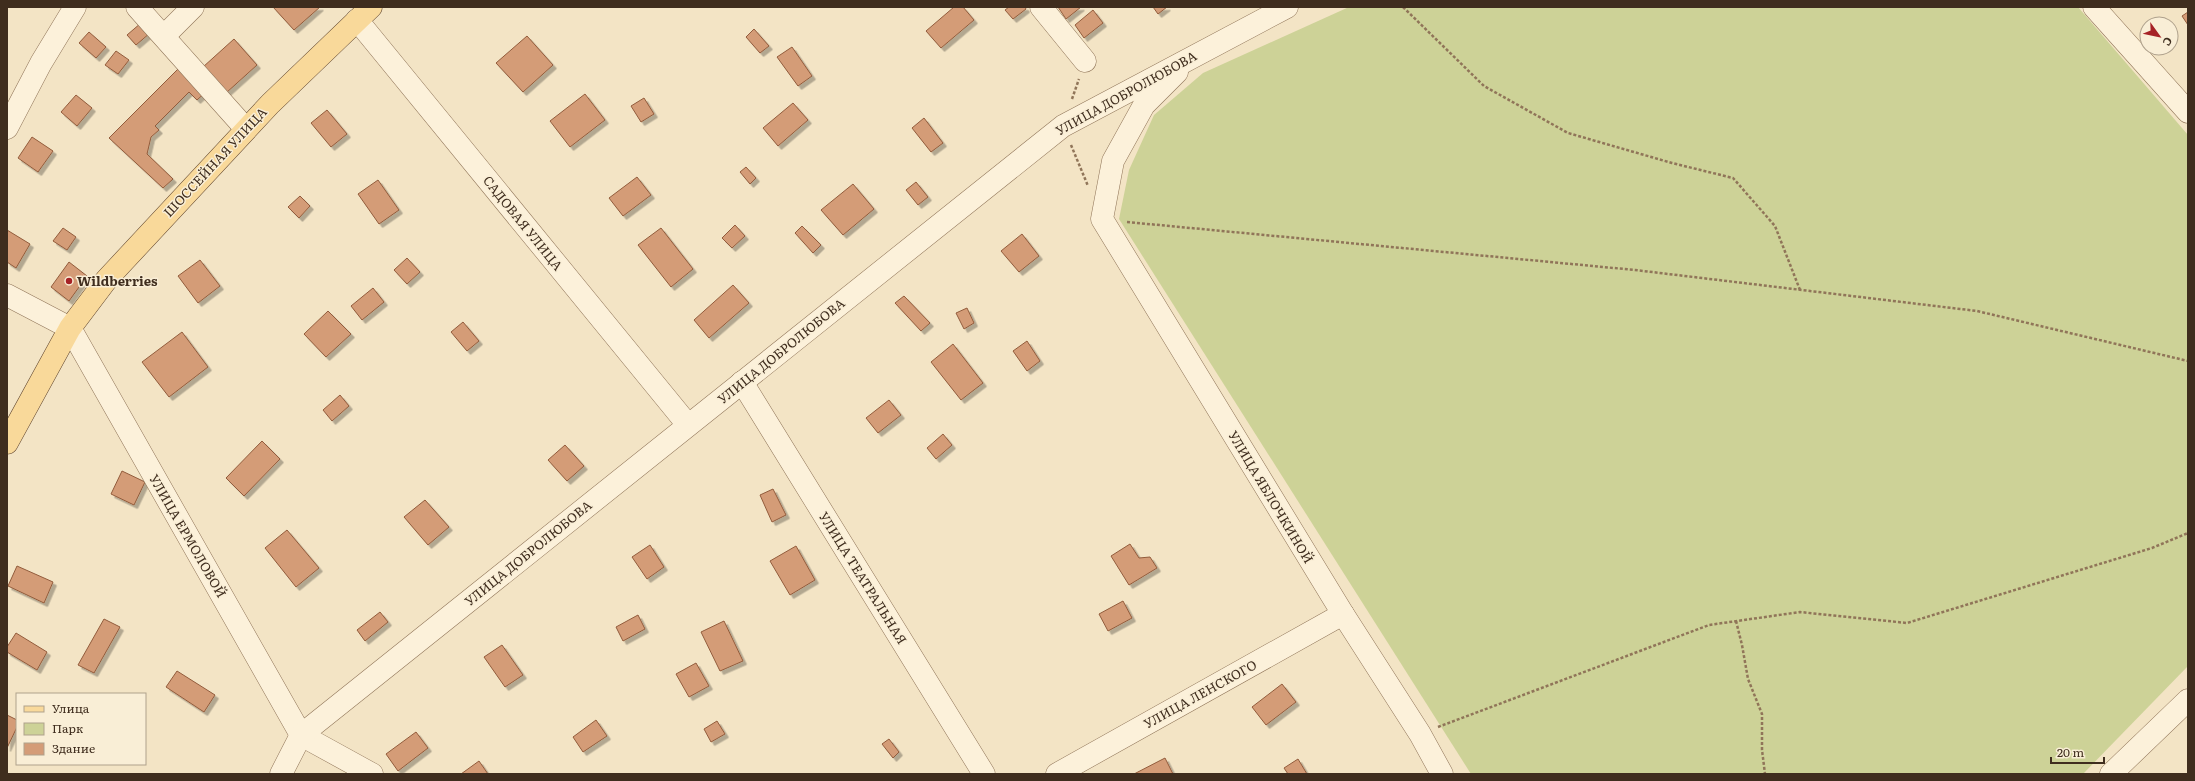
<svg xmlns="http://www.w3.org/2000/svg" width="2195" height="781" font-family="Literata,serif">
  <defs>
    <filter id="shadow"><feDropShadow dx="3.5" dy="3.5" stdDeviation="0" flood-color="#0004"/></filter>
  </defs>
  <rect width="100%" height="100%" fill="#f3e4c5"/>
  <polygon fill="#cdd297" points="1349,7 2078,7 2188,135 2188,666 2083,774 1471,774 1119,219 1129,170 1154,115 1203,73"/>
  <g fill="#d49c77" stroke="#925c3c" filter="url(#shadow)">
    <polygon points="273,7 320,7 294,30"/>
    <polygon points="954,7 963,7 974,20 941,48 926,31"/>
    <polygon points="1009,7 1025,7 1026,9 1013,19 1005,10"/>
    <polygon points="1058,7 1081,7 1066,19"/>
    <polygon points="1153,7 1167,7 1158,14"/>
    <polygon points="1093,10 1103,23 1084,38 1075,25"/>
    <polygon points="2188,12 2188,25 2182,16"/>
    <polygon points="141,23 150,33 136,45 127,35"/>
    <polygon points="754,29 769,46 760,53 746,37"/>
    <polygon points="89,32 106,47 96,58 79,43"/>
    <polygon points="527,36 553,65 523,92 496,63"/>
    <polygon points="234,39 257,65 226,93 203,67"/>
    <polygon points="792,47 812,76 798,86 777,57"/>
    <polygon points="116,51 129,60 118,74 105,65"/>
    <polygon points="181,66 207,91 197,100 189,92 155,126 159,130 151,137 147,154 173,179 163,188 109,138"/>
    <polygon points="585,94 605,120 570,147 550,121"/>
    <polygon points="76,95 92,108 77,126 61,112"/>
    <polygon points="644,98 654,114 641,122 631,106"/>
    <polygon points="793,103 808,120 778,146 763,128"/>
    <polygon points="327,110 347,134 331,147 311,123"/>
    <polygon points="924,118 943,143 931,152 912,128"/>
    <polygon points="32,137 53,151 38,172 18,158"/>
    <polygon points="746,167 756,178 750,184 740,172"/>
    <polygon points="637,177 651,195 623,216 609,198"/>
    <polygon points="378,180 399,210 379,224 358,194"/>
    <polygon points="916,182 928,197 918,205 906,190"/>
    <polygon points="853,184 874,209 843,235 821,210"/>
    <polygon points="300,196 310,206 299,218 288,207"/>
    <polygon points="735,225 745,236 732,248 722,238"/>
    <polygon points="802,226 821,245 813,253 795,233"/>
    <polygon points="63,228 76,237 67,250 53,241"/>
    <polygon points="661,228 693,269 671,287 638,245"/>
    <polygon points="7,230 30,244 16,268 7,262"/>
    <polygon points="1022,234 1039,256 1019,272 1001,251"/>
    <polygon points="407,258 420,272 407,284 394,270"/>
    <polygon points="200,260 220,286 198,303 178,276"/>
    <polygon points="69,262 87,276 69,301 51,287"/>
    <polygon points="733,285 749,303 709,338 694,320"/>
    <polygon points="373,288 384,302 362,320 351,306"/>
    <polygon points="904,296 930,323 921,331 895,303"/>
    <polygon points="967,308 974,323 964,329 956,313"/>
    <polygon points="328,311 351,334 326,357 304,334"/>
    <polygon points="463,322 479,341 467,351 451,332"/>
    <polygon points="182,332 208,367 169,397 142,362"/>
    <polygon points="1027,341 1040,361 1027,371 1013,351"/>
    <polygon points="953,344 983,383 961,400 931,362"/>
    <polygon points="340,395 349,406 332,421 323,410"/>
    <polygon points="889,400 901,415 878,433 866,418"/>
    <polygon points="943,434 952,445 936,459 927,448"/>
    <polygon points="262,441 280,459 244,496 226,478"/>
    <polygon points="565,445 584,466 567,481 548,460"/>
    <polygon points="122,471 145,482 134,505 111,494"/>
    <polygon points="773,489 786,515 772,522 760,495"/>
    <polygon points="425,500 449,527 428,545 404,517"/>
    <polygon points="287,530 319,568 296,587 265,548"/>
    <polygon points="1130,544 1139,558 1150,557 1157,568 1129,585 1111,556"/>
    <polygon points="650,545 664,567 647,579 632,557"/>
    <polygon points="796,546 815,580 790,595 770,561"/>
    <polygon points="17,566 53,582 44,603 8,586"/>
    <polygon points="1123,601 1132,618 1108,631 1099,614"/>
    <polygon points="380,612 388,622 365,641 357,630"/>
    <polygon points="638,615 645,629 623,641 616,627"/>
    <polygon points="104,619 120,627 94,673 78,665"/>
    <polygon points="724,621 743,661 720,671 701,632"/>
    <polygon points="16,633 47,652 37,670 7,652 7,647"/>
    <polygon points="502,645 523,675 505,687 484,657"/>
    <polygon points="696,663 709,686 689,697 676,674"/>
    <polygon points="177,671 215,695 204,712 166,687"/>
    <polygon points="1282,684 1296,702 1266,725 1252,707"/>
    <polygon points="7,715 17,720 17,727 7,748"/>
    <polygon points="596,720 607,736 583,752 573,737"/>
    <polygon points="717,721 725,734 711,742 704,729"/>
    <polygon points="416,732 428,748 398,771 386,754"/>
    <polygon points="889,739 899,752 893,758 882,744"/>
    <polygon points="1165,758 1173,774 1134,774"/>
    <polygon points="1298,759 1307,774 1288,774 1284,768"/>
    <polygon points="479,761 488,774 461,774"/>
  </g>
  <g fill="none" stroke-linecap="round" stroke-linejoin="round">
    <g stroke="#907559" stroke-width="23">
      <g id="minor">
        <polyline points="137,7 246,129"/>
        <polyline points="1041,7 1085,61"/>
        <polyline points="2094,7 2188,112"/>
        <polyline points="357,20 688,425"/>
        <polyline points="164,36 193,7"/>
        <polyline points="1177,72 1144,105 1113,161 1102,219 1343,614 1420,734 1442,774"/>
        <polyline points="7,128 41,63 75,7"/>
        <polyline points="7,295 70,328 301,735 372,774"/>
        <polyline points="742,382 984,774"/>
        <polyline points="281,774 301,735 1063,126 1287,7"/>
        <polyline points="1057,774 1343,614"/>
        <polyline points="2111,774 2188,700"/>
      </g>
    </g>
    <g stroke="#5e432d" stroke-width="23">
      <polyline id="major" points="7,443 70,328 107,279 270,104 371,7"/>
    </g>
    <g stroke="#907559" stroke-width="2.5" stroke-dasharray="3 2" stroke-linecap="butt">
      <polyline points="1403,7 1484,86 1568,133 1672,163 1733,178 1775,226 1800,290"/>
      <polyline points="1072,99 1079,79"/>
      <polyline points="1071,145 1088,186"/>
      <polyline points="1127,222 1635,270 1977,311 2188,361"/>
      <polyline points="1736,621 1742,645 1748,679 1762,714 1762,750 1765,774"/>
      <polyline points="1438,727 1709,625 1800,612 1907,623 2152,548 2188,533"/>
    </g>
    <use href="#minor" stroke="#fcf1da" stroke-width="22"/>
    <use href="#major" stroke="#f9d99a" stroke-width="22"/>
  </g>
  <circle fill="#a62226" stroke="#f9eed6" stroke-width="1.5" cx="69" cy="281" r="4"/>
  <g text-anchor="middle" stroke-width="3" stroke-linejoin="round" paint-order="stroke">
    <g font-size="13" fill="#3f2d1e" stroke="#f9eed6">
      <text transform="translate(1126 93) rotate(-29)" y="5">УЛИЦА ДОБРОЛЮБОВА</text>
      <text transform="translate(215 162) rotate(-47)" y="5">ШОССЕЙНАЯ УЛИЦА</text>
      <text transform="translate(523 223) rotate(51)" y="5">САДОВАЯ УЛИЦА</text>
      <text transform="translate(781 351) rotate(-39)" y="5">УЛИЦА ДОБРОЛЮБОВА</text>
      <text transform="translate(1271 497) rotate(59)" y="5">УЛИЦА ЯБЛОЧКИНОЙ</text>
      <text transform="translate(188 536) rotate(60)" y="5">УЛИЦА ЕРМОЛОВОЙ</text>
      <text transform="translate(528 553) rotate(-39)" y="5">УЛИЦА ДОБРОЛЮБОВА</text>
      <text transform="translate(863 578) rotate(58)" y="5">УЛИЦА ТЕАТРАЛЬНАЯ</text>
      <text transform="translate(1200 694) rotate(-29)" y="5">УЛИЦА ЛЕНСКОГО</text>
    </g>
    <g font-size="13" font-weight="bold" fill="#3f2d1e" stroke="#f9eed6" text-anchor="start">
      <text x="77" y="286">Wildberries</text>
    </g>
  </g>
  <rect width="2195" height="781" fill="none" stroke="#3f2d1e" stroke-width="16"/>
  <rect x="16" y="693" width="130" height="72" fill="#f9eed6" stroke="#afa18c"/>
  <rect x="24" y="706" width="20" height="6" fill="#f9d99a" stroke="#afa18c"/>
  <text x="52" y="713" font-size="12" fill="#3f2d1e">Улица</text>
  <rect x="24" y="723" width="20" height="12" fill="#cdd297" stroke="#afa18c"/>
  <text x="52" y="733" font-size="12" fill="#3f2d1e">Парк</text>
  <rect x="24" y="743" width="20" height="12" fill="#d49c77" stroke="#afa18c"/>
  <text x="52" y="753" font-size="12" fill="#3f2d1e">Здание</text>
  <g transform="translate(2159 36) rotate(123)"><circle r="19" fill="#f9eed6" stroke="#afa18c"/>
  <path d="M0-3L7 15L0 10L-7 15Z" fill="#a62226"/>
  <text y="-6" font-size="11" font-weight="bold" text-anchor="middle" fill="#3f2d1e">С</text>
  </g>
  <path d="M2051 757v6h53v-6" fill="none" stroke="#3f2d1e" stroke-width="2"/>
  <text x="2057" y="757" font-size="12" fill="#3f2d1e" stroke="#f9eed6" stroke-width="3" paint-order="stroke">20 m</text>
</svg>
